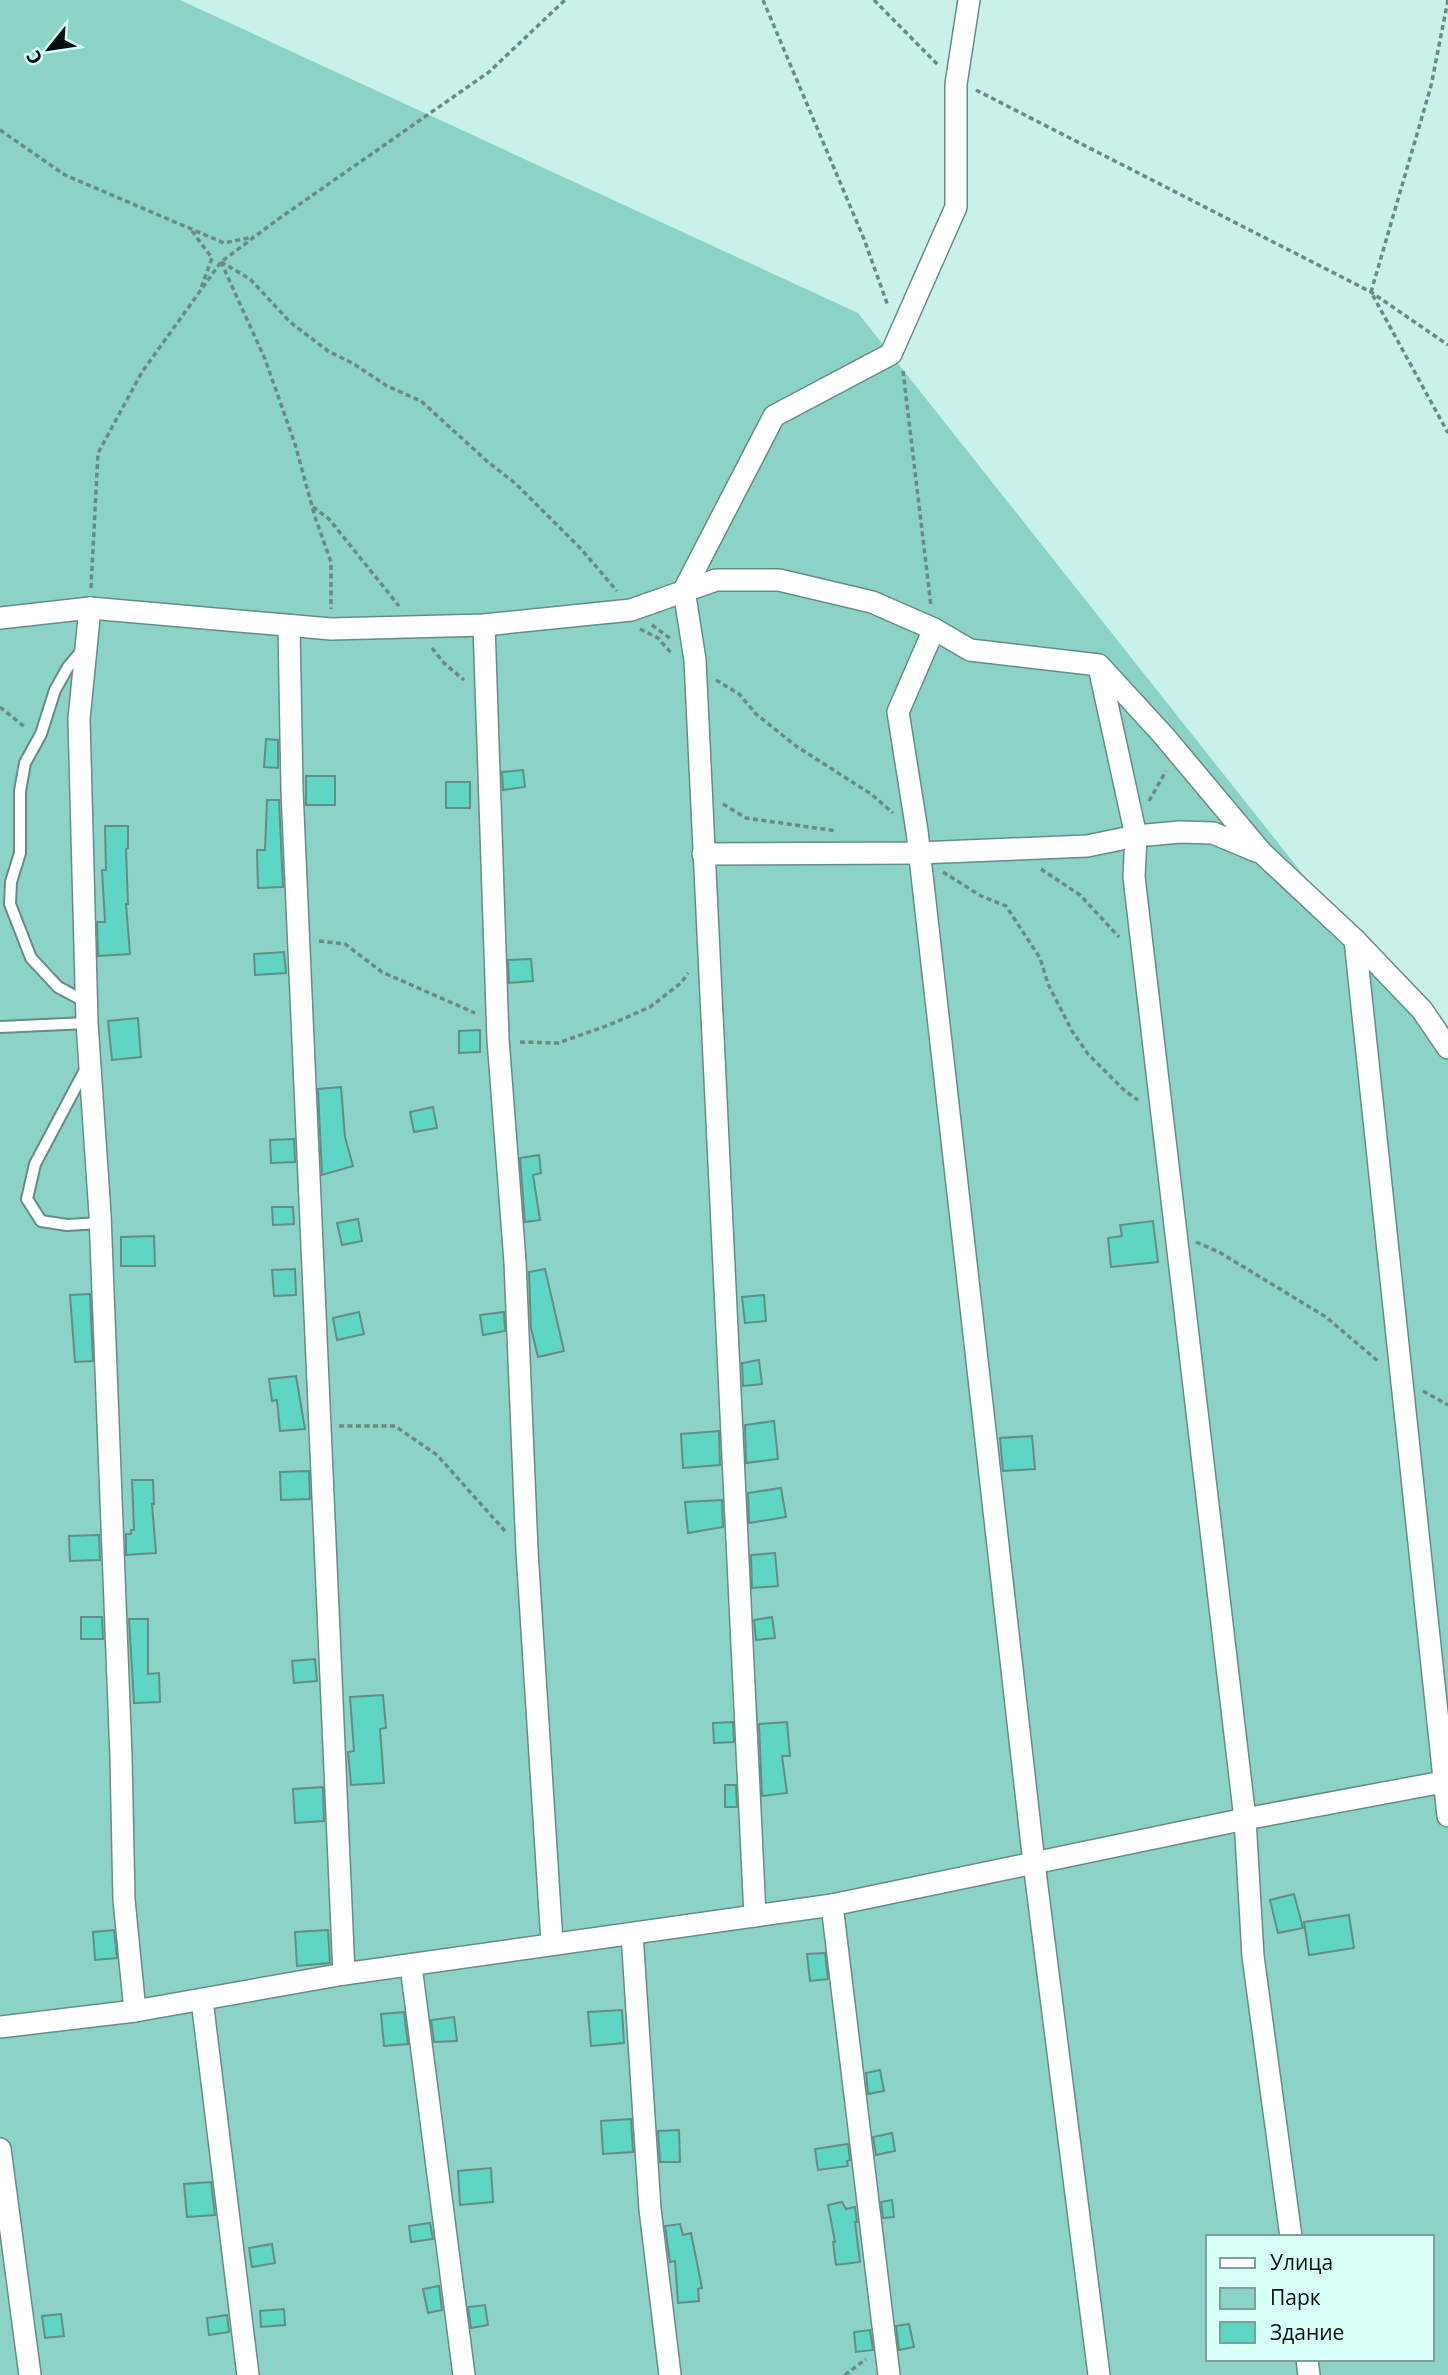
<svg xmlns="http://www.w3.org/2000/svg" width="1448" height="2375" font-family="'Open Sans',sans-serif">
  <rect width="100%" height="100%" fill="#c8f1ea"/>
  <path fill="#8bd3c7" fill-rule="evenodd" d="M 0,0 L 180,0 L 858,313 L 1355,940 L 1448,1048 L 1448,2375 L 0,2375 ZM 1208,2237 L 1432,2237 L 1432,2359 L 1208,2359 Z"/>
  <g fill="#5fd5c4" stroke="#668c86" stroke-width="2">
    <polygon points="266,739 278,740 278,768 264,767"/>
    <polygon points="523,770 525,787 503,790 502,772"/>
    <rect x="306" y="776" width="29" height="29"/>
    <rect x="446" y="782" width="24" height="26"/>
    <polygon points="267,800 279,800 283,887 258,888 257,850 265,850"/>
    <polygon points="105,826 128,826 128,848 126,849 128,904 126,904 130,954 98,956 97,922 105,922 102,870 106,870"/>
    <polygon points="284,952 286,973 255,975 254,954"/>
    <polygon points="531,959 533,981 509,983 508,960"/>
    <polygon points="138,1018 141,1057 112,1060 108,1021"/>
    <polygon points="480,1030 480,1052 459,1053 459,1031"/>
    <polygon points="341,1087 345,1137 353,1166 322,1175 318,1089"/>
    <polygon points="433,1107 437,1128 414,1132 410,1112"/>
    <polygon points="294,1139 295,1162 271,1163 270,1140"/>
    <polygon points="539,1155 541,1173 533,1175 540,1220 525,1222 520,1158"/>
    <polygon points="272,1207 293,1207 294,1224 273,1225"/>
    <polygon points="358,1219 362,1241 342,1245 337,1223"/>
    <polygon points="1153,1221 1158,1262 1111,1267 1108,1238 1122,1236 1120,1225"/>
    <polygon points="154,1236 155,1266 121,1266 121,1237"/>
    <polygon points="295,1269 296,1295 274,1296 272,1270"/>
    <polygon points="545,1269 564,1351 538,1357 531,1328 529,1272"/>
    <polygon points="90,1294 93,1361 75,1362 70,1295"/>
    <polygon points="764,1295 766,1321 745,1323 742,1297"/>
    <polygon points="359,1312 364,1334 337,1340 333,1318"/>
    <polygon points="504,1312 505,1331 483,1335 480,1315"/>
    <polygon points="759,1360 762,1384 743,1386 742,1363"/>
    <polygon points="296,1376 305,1429 280,1431 277,1400 272,1401 269,1379"/>
    <polygon points="774,1421 778,1459 746,1463 745,1425"/>
    <polygon points="719,1431 720,1465 683,1468 681,1434"/>
    <polygon points="1032,1436 1035,1469 1003,1471 1000,1438"/>
    <polygon points="309,1471 310,1499 281,1500 280,1472"/>
    <polygon points="132,1480 153,1480 154,1504 152,1504 156,1553 126,1555 126,1534 131,1534 131,1530 134,1530"/>
    <polygon points="781,1488 786,1517 749,1523 748,1493"/>
    <polygon points="722,1500 723,1527 688,1533 685,1502"/>
    <polygon points="99,1535 100,1560 70,1561 69,1536"/>
    <polygon points="775,1553 778,1586 752,1588 751,1555"/>
    <polygon points="81,1617 102,1617 103,1639 81,1639"/>
    <polygon points="772,1617 775,1638 756,1640 754,1620"/>
    <polygon points="129,1619 148,1619 148,1674 159,1673 160,1702 134,1703"/>
    <polygon points="315,1659 317,1681 294,1683 292,1661"/>
    <polygon points="383,1695 386,1728 380,1729 384,1783 351,1785 348,1752 354,1751 350,1697"/>
    <polygon points="733,1722 734,1742 714,1743 713,1723"/>
    <polygon points="787,1722 790,1756 782,1756 787,1793 762,1796 759,1724"/>
    <polygon points="725,1785 736,1785 737,1807 725,1807"/>
    <polygon points="323,1787 324,1821 295,1823 293,1789"/>
    <polygon points="1294,1894 1303,1928 1278,1933 1270,1900"/>
    <polygon points="1349,1915 1354,1948 1309,1955 1304,1922"/>
    <polygon points="114,1930 117,1958 95,1960 93,1932"/>
    <polygon points="328,1930 330,1963 297,1966 295,1932"/>
    <polygon points="825,1953 828,1979 810,1981 807,1954"/>
    <polygon points="622,2010 624,2043 591,2046 588,2012"/>
    <polygon points="404,2012 408,2044 384,2046 381,2014"/>
    <polygon points="454,2017 457,2041 434,2042 431,2020"/>
    <polygon points="880,2070 884,2091 868,2094 866,2073"/>
    <polygon points="631,2119 633,2152 603,2154 601,2121"/>
    <polygon points="679,2130 680,2162 660,2162 658,2131"/>
    <polygon points="892,2133 895,2151 876,2155 873,2137"/>
    <polygon points="848,2144 850,2160 847,2161 848,2166 818,2170 815,2149"/>
    <polygon points="491,2168 493,2202 460,2205 458,2171"/>
    <polygon points="211,2182 215,2215 187,2217 184,2184"/>
    <polygon points="892,2200 894,2217 883,2218 881,2202"/>
    <polygon points="842,2202 846,2209 855,2207 857,2222 855,2222 860,2262 836,2265 833,2242 835,2242 828,2205"/>
    <polygon points="430,2223 433,2239 411,2242 409,2226"/>
    <polygon points="680,2224 683,2235 691,2233 702,2288 698,2289 699,2301 678,2303 675,2261 670,2262 665,2226"/>
    <polygon points="272,2244 275,2263 252,2267 249,2248"/>
    <polygon points="439,2286 442,2310 428,2313 423,2289"/>
    <polygon points="485,2305 488,2325 471,2328 468,2307"/>
    <polygon points="284,2309 285,2325 261,2327 260,2311"/>
    <polygon points="61,2314 64,2336 45,2338 42,2316"/>
    <polygon points="227,2315 229,2332 209,2335 207,2318"/>
    <polygon points="909,2324 914,2347 899,2350 896,2326"/>
    <polygon points="870,2330 873,2350 856,2352 854,2332"/>
  </g>
  <g fill="none" stroke-linecap="round" stroke-linejoin="round">
    <g stroke="#668c86" stroke-width="14">
      <g id="lane">
        <polyline points="84,648 68,667 55,690 41,734 25,763 20,791 20,853 11,882 10,904 31,958 58,987 86,1002"/>
        <polyline points="0,1027 87,1023"/>
        <polyline points="86,1068 35,1164 27,1199 41,1221 67,1225 100,1223"/>
      </g>
    </g>
    <g stroke="#668c86" stroke-width="24">
      <g id="street">
        <polyline points="90,608 79,719 87,1023 100,1214 121,1757 124,1900 135,2011"/>
        <polyline points="0,618 90,608 331,629 484,625 631,610 716,580 779,580 872,602 934,629"/>
        <polyline points="484,625 498,1039 515,1262 527,1551 552,1943"/>
        <polyline points="289,626 292,790 344,1974"/>
        <polyline points="1099,667 1136,836 1134,877 1245,1819 1253,1956 1291,2237"/>
        <polyline points="703,854 919,853 1087,846 1136,836 1180,832 1213,833 1256,851"/>
        <polyline points="1355,940 1448,1816"/>
        <polyline points="832,1905 889,2375"/>
        <polyline points="755,1916 695,660 684,590 774,416 891,354 956,207 956,84 969,0"/>
        <polyline points="632,1934 650,2209 670,2375"/>
        <polyline points="411,1966 464,2375"/>
        <polyline points="202,2000 248,2375"/>
        <polyline points="0,2027 135,2011 344,1974 832,1905 1245,1819 1448,1781"/>
        <polyline points="0,2149 30,2375"/>
        <polyline points="1307,2359 1309,2375"/>
        <polyline points="1099,2375 1034,1863 917,831 898,712 934,629 970,650 1099,665 1164,736 1262,853 1355,940 1422,1010 1448,1048"/>
      </g>
    </g>
    <g stroke="#6d8984" stroke-width="3.5" stroke-dasharray="5 3.5" stroke-linecap="butt">
      <polyline points="763,0 864,239 888,306"/>
      <polyline points="874,0 939,66"/>
      <polyline points="1448,0 1431,86 1371,292 1448,433"/>
      <polyline points="976,90 1371,292 1448,345"/>
      <polyline points="0,130 65,175 224,243 253,237"/>
      <polyline points="192,231 212,258 201,288"/>
      <polyline points="221,262 250,279 290,322 328,351 354,364 387,386 421,401 489,463 515,483 581,549 617,591"/>
      <polyline points="221,262 265,359 295,444 315,517 331,562 331,609"/>
      <polyline points="903,371 931,606"/>
      <polyline points="313,507 329,519 399,606"/>
      <polyline points="91,588 98,453 142,372 221,262 277,220 489,72 565,0"/>
      <polyline points="652,625 671,639"/>
      <polyline points="640,629 658,638 672,654"/>
      <polyline points="432,648 444,663 464,680"/>
      <polyline points="716,680 739,694 756,714 796,746 871,794 893,813"/>
      <polyline points="0,707 26,728"/>
      <polyline points="1149,801 1166,771"/>
      <polyline points="723,804 746,818 837,831"/>
      <polyline points="1041,869 1080,895 1119,937"/>
      <polyline points="943,872 981,896 1006,906 1040,958 1048,984 1072,1031 1088,1054 1125,1091 1138,1100"/>
      <polyline points="319,941 345,944 382,972 475,1013"/>
      <polyline points="520,1042 558,1043 609,1025 650,1007 681,983 688,973"/>
      <polyline points="1196,1242 1219,1252 1326,1317 1379,1362"/>
      <polyline points="1423,1391 1448,1405"/>
      <polyline points="339,1426 395,1426 437,1455 505,1531"/>
      <polyline points="845,2375 866,2359"/>
    </g>
    <use href="#lane" stroke="#fff" stroke-width="10"/>
    <use href="#street" stroke="#fff" stroke-width="21"/>
  </g>
  <rect x="1206" y="2235" width="228" height="126" fill="#d5fff7" stroke="#819f99" stroke-width="2"/>
  <rect x="1220" y="2258" width="35" height="10" fill="#ffffff" stroke="#819f99" stroke-width="2"/>
  <text x="1270" y="2270" font-size="21" fill="#020f0d">Улица</text>
  <rect x="1220" y="2288" width="35" height="21" fill="#8bd3c7" stroke="#819f99" stroke-width="2"/>
  <text x="1270" y="2305" font-size="21" fill="#020f0d">Парк</text>
  <rect x="1220" y="2322" width="35" height="21" fill="#5fd5c4" stroke="#819f99" stroke-width="2"/>
  <text x="1270" y="2340" font-size="21" fill="#020f0d">Здание</text>
  <g transform="translate(49 49) rotate(240)" stroke="#d5fff7" stroke-width="5" paint-order="stroke">
  <path d="M0-5L12 26L0 18L-12 26Z" fill="#020f0d"/>
  <text y="-10" font-size="19" font-weight="bold" text-anchor="middle" fill="#020f0d">С</text>
  </g>
</svg>
